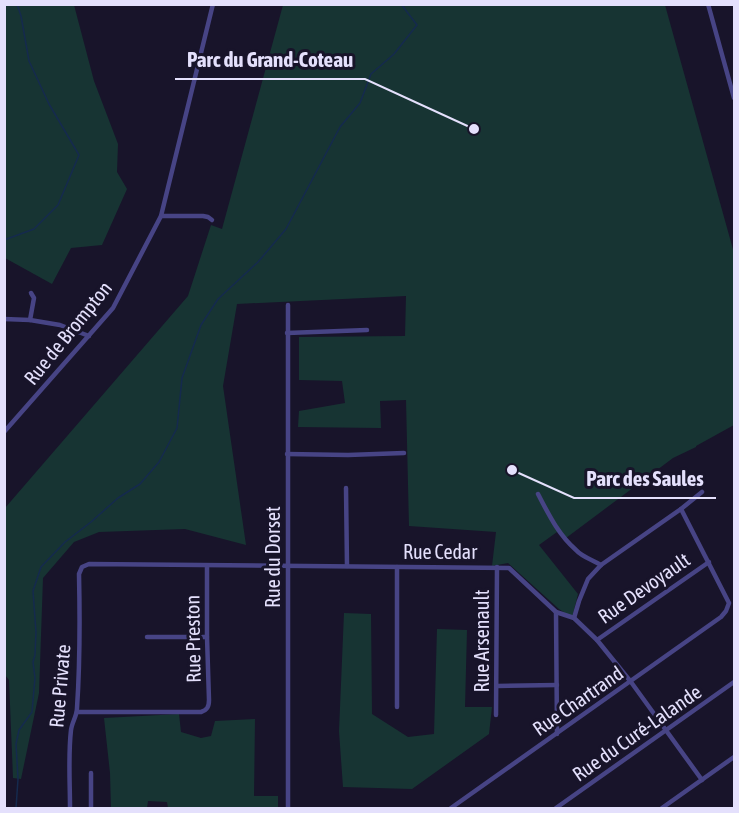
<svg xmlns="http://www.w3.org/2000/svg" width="739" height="813" font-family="'Asap Condensed',sans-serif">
  <rect width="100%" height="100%" fill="#18142a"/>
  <g fill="#173433">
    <polygon points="5,4 74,5 94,81 118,144 117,172 127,189 102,245 71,248 52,284 5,258"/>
    <polygon points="283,5 665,5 734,253 734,425 696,446 696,447 673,458 566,538 557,532 539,545 578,594 572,618 559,609 508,563 492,566 496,532 409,526 406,400 380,401 381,428 298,427 299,411 345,403 342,381 299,380 299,337 405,336 406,296 237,304 223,386 246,545 185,529 99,532 74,542 43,578 39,693 21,779 13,778 9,680 5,675 5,508 188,296 211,225 222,229"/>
    <polygon points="344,613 371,614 372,714 408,737 434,734 437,629 467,630 465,707 492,707 489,734 412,789 343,787 339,731"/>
    <polygon points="179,714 181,732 201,738 211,736 215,721 255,719 254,796 278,796 278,808 168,808 167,802 148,801 147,808 111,808 110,773 104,718"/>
  </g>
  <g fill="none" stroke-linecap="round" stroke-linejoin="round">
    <g stroke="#152a4e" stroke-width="1.5">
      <polyline points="4,240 34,229 58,205 79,155 49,104 29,61 21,16 17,4"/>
      <polyline points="16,808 18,779 16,744 19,730 32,712 35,678 33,662 35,655 36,632 33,591 41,567 65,542 91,522 118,498 140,484 159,462 177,428 182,378 201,325 218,299 258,262 286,229 340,127 360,103 371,74 394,54 417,25 401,4"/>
    </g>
    <g stroke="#474485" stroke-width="4.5">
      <polyline points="708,4 734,98"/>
      <polyline points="161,216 203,216 208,217 212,220"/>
      <polyline points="288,305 288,808"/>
      <polyline points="4,319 30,320 60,325 89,336"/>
      <polyline points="30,320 34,298 31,293"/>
      <polyline points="287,333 367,330"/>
      <polyline points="4,432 113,308 161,216 213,4"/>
      <polyline points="287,454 348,455 404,453"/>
      <polyline points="346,488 347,566"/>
      <path d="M 538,494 C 549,515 558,534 576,550 C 582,557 593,560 601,565"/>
      <polyline points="397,567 397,707"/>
      <polyline points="556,612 557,734"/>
      <polyline points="574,618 579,601 588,579 601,565 681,509 702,492"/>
      <polyline points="147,637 207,637"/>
      <polyline points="597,640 709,562"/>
      <polyline points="497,686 557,685"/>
      <path d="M 77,712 L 201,712 C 207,710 209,707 209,700 L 207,637 L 207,566"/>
      <polyline points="496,715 497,567"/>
      <polyline points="91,773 91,808"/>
      <path d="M 70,808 C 70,782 68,756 71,730 C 72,722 77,716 77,708 C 80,664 80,619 79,574 L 82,567 L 89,564 L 509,568 L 556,612 L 574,618 L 597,640 L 631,682 L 702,780"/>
      <polyline points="451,808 721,617 726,611 729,603 681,509"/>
      <polyline points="556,808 734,682"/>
      <polyline points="662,808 734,757"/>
    </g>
  </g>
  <g text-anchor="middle" stroke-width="6" stroke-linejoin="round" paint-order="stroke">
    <g font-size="20" fill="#e4e0fc" stroke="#18142a">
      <text transform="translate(68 333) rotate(-51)" y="7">Rue de Brompton</text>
      <text x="440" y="559">Rue Cedar</text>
      <text transform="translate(273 557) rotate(-90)" y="7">Rue du Dorset</text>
      <text transform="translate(644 588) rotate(-35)" y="7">Rue Devoyault</text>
      <text transform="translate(193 639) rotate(-91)" y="7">Rue Preston</text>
      <text transform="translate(482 641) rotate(-90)" y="7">Rue Arsenault</text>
      <text transform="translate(60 686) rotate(-85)" y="7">Rue Private</text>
      <text transform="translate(578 701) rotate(-35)" y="7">Rue Chartrand</text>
      <text transform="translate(637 733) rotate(-35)" y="7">Rue du Curé-Lalande</text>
    </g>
  </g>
  <path fill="none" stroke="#e4e0fc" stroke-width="2" d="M474 129L365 79H175M512 470L574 498H716"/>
  <g fill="#e4e0fc" stroke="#18142a" stroke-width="2">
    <circle cx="474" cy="129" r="6"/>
    <circle cx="512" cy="470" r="6"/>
  </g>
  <g font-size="21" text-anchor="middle" font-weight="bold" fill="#e4e0fc" stroke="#18142a" stroke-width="6" stroke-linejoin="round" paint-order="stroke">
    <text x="270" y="67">Parc du Grand-Coteau</text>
    <text x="645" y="486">Parc des Saules</text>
  </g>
  <rect width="739" height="813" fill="none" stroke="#e4e0fc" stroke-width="12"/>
</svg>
